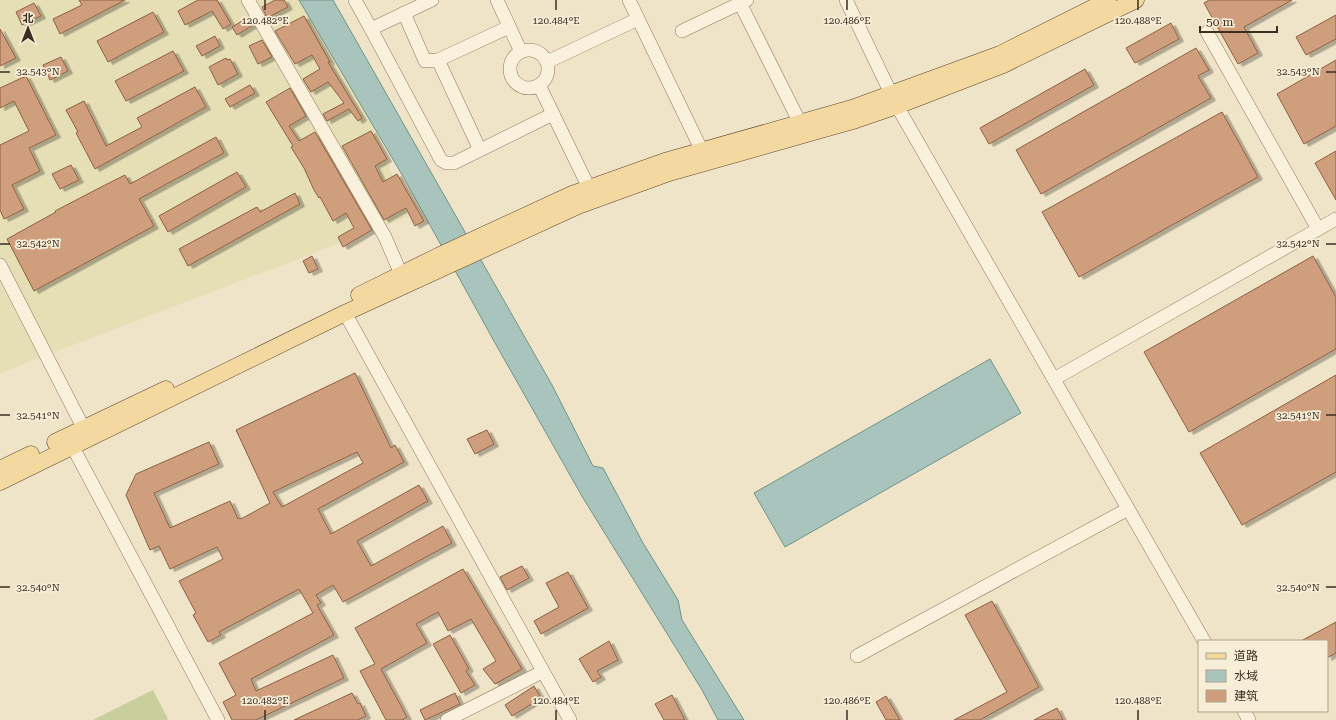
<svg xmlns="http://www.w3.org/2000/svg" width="1336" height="720" font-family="'Roboto Serif','Noto Sans SC',serif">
  <defs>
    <filter id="shadow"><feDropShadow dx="4.5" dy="2.5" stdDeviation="0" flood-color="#0004"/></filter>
  </defs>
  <rect width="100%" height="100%" fill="#f0e4c8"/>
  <polygon fill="#e6deb5" points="0,0 328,0 408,217 0,373"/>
  <polygon fill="#c9cf9b" points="153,690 168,719 166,720 93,720"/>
  <g fill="#a9c4bc" stroke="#6f938a">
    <polygon points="299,0 333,0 552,385 593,466 603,468 643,543 678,600 682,620 744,720 718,720 702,690 583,498 495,343 404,178"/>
    <polygon points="990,359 1021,413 785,547 754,493"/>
  </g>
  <g fill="#cf9f7d" stroke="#8d5f41" fill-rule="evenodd" filter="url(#shadow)">
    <polygon points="79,0 125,0 60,34 53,19 82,5"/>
    <polygon points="198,0 217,0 231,24 223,29 212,11 185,25 178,11"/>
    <polygon points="275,0 284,0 288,7 267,18 262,7"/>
    <polygon points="1209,0 1292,0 1244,27 1258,53 1238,64 1204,3"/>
    <polygon points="34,3 41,16 22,25 16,12"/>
    <polygon points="153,12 164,32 108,62 97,41"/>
    <polygon points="1336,15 1336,39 1306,55 1296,37"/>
    <polygon points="304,16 330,62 328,62 362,118 358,121 349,109 327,121 323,114 344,103 328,82 311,92 303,79 320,69 312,55 295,64 275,31"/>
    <polygon points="249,17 253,25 237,35 232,27"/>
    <polygon points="1171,23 1179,39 1135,63 1126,48"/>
    <polygon points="0,29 16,58 0,66"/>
    <polygon points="215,36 220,46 202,56 196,46"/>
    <polygon points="262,40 272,57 258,64 249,46"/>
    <polygon points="1196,48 1209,70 1198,76 1211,98 1041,194 1016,150"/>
    <polygon points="173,51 184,71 126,101 115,81"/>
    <polygon points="61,57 68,71 50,80 43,65"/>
    <polygon points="226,58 227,60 230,59 238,74 218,85 209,67"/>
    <polygon points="1336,60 1336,126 1304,144 1277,94"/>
    <polygon points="1085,69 1094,85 989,144 980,128"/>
    <polygon points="26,76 56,135 29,148 40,171 12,185 24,209 4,219 0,210 0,145 29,131 14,101 0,108 0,88"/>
    <polygon points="250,85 255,93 230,107 225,99"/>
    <polygon points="195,87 206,107 95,169 76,133 78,132 66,110 84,101 106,146 142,127 137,118"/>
    <polygon points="290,88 306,116 289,126 299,141 315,132 372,230 343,247 338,237 354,228 346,213 333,221 320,197 319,198 314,190 304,168 291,147 293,146 266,102"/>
    <polygon points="1222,112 1258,177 1079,277 1042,212"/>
    <polygon points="371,131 387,159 375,166 383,182 397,174 424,221 415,226 406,208 384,220 342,146"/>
    <polygon points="216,137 224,153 139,199 154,226 34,291 7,239 56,212 55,211 105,185 125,175 130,184"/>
    <polygon points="1336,151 1336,200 1315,163"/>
    <polygon points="71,165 79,180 60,189 52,174"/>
    <polygon points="237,172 246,187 168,232 159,216"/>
    <polygon points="295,193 300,204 188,266 179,249 257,207 260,212"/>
    <polygon points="312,256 318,269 309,273 303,261"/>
    <polygon points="1313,256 1336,297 1336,349 1189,432 1144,352"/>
    <path d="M 355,373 L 391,448 L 395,445 L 404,462 L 318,509 L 331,534 L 419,485 L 428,501 L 357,541 L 371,566 L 443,526 L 452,543 L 343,602 L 333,585 L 316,595 L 321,603 L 317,605 L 334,635 L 251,679 L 256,691 L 333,655 L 344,678 L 256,720 L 232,720 L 223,702 L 236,695 L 219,663 L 313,613 L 299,589 L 219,632 L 221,635 L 208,642 L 193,615 L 196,613 L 179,581 L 223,559 L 217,547 L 170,569 L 159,546 L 150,550 L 126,495 L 136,474 L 209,442 L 219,464 L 154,493 L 170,528 L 230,501 L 238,519 L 240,518 L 241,519 L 270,503 L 236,430 ZM 357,452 L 363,463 L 282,507 L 273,492 Z"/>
    <polygon points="1336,375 1336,472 1242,525 1200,453"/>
    <polygon points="487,430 494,444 475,454 467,439"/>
    <polygon points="522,566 529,578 507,590 500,577"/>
    <polygon points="463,569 522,669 495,684 483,669 496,661 471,619 448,631 438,612 416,624 427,643 381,669 407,717 402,720 386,720 360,671 375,664 355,628"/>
    <polygon points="568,572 588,608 541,634 534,621 559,607 546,583"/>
    <polygon points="992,601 1039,687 980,720 954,720 1007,692 965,615"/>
    <polygon points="1336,622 1336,653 1327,658 1327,641 1301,641"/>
    <polygon points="450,635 469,669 466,671 475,685 461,693 433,644"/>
    <polygon points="609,641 618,660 597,671 601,677 593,682 579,659"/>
    <polygon points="534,686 541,698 512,716 505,705"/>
    <polygon points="352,693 358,704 360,703 366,716 358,720 294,720"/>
    <polygon points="455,693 460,704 425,720 420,710"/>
    <polygon points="672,695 685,720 664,720 655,704"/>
    <polygon points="886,696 900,720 886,720 876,702"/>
    <polygon points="1057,708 1063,720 1034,720"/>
  </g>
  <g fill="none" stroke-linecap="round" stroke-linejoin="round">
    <g stroke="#8d765c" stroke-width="14">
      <g id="minor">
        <polyline points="248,0 385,237 401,274"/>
        <polyline points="355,0 371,29 432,0"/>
        <polyline points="497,0 521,52"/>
        <polyline points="629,0 702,151"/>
        <polyline points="846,0 897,106 1204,641"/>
        <polyline points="740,3 800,123"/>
        <polyline points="404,13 425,61 438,60 480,150"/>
        <polyline points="371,29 441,160 446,163 454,163 553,114"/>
        <polyline points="682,31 747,0"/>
        <polyline points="1207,32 1318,229"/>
        <circle cx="529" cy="69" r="19"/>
        <polyline points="438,60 509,27"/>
        <polyline points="547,62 638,19"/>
        <polyline points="539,85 589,188"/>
        <polyline points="0,265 88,437"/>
        <polyline points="345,313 570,720"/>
        <polyline points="1054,379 1336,219"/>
        <polyline points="68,438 218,720"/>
        <polyline points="857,656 1128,509"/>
        <polyline points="1244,711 1249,720"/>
        <polyline points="447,720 542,672"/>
      </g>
    </g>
    <g stroke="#5b4430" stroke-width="17">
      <g id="major">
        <polyline points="359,295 438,256 572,194 665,161 852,108 1000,54 1108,0"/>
        <polyline points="55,442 166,389"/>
        <polyline points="0,469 31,454"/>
        <polyline points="0,482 345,313 578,206 669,173 856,120 897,106 1003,65 1136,0"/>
      </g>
    </g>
    <use href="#minor" stroke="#faf1dc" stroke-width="13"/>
    <use href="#major" stroke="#f3d9a0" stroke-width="16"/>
  </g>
  <path fill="none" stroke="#3d2e20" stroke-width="1.5" d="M 265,0 L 265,10M 556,0 L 556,10M 847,0 L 847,10M 1138,0 L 1138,10M 0,72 L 10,72M 1326,72 L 1336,72M 0,244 L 10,244M 1326,244 L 1336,244M 0,415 L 10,415M 1326,415 L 1336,415M 0,587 L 10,587M 1326,587 L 1336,587M 265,710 L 265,720M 556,710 L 556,720M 847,710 L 847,720M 1138,710 L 1138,720"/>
  <g font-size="10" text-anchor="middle" fill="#3d2e20" stroke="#f7eed8" stroke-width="3.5" stroke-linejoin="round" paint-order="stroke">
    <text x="265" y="24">120.482°E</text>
    <text x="556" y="24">120.484°E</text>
    <text x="847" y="24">120.486°E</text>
    <text x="1138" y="24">120.488°E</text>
    <text x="38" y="75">32.543°N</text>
    <text x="1298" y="75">32.543°N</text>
    <text x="38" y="247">32.542°N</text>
    <text x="1298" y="247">32.542°N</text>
    <text x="38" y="419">32.541°N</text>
    <text x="1298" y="419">32.541°N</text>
    <text x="38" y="591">32.540°N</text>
    <text x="1298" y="591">32.540°N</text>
    <text x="265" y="704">120.482°E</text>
    <text x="556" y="704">120.484°E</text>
    <text x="847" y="704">120.486°E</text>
    <text x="1138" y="704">120.488°E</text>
  </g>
  <rect x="1198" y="640" width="130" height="72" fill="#f7eed8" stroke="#ada18e"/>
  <rect x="1206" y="653" width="20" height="6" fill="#f3d9a0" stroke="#ada18e"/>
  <text x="1234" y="660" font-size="12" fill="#3d2e20">道路</text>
  <rect x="1206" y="670" width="20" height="12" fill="#a9c4bc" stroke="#ada18e"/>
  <text x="1234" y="680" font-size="12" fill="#3d2e20">水域</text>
  <rect x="1206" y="690" width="20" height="12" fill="#cf9f7d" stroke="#ada18e"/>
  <text x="1234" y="700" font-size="12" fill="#3d2e20">建筑</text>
  <g transform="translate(28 28)" stroke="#f7eed8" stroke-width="3" paint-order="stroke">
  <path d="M0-3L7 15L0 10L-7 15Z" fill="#3d2e20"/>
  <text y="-6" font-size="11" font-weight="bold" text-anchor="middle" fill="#3d2e20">北</text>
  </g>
  <path d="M1200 26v6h77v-6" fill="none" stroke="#3d2e20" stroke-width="2"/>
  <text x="1206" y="26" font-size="12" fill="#3d2e20" stroke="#f7eed8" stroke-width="3" paint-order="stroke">50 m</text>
</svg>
